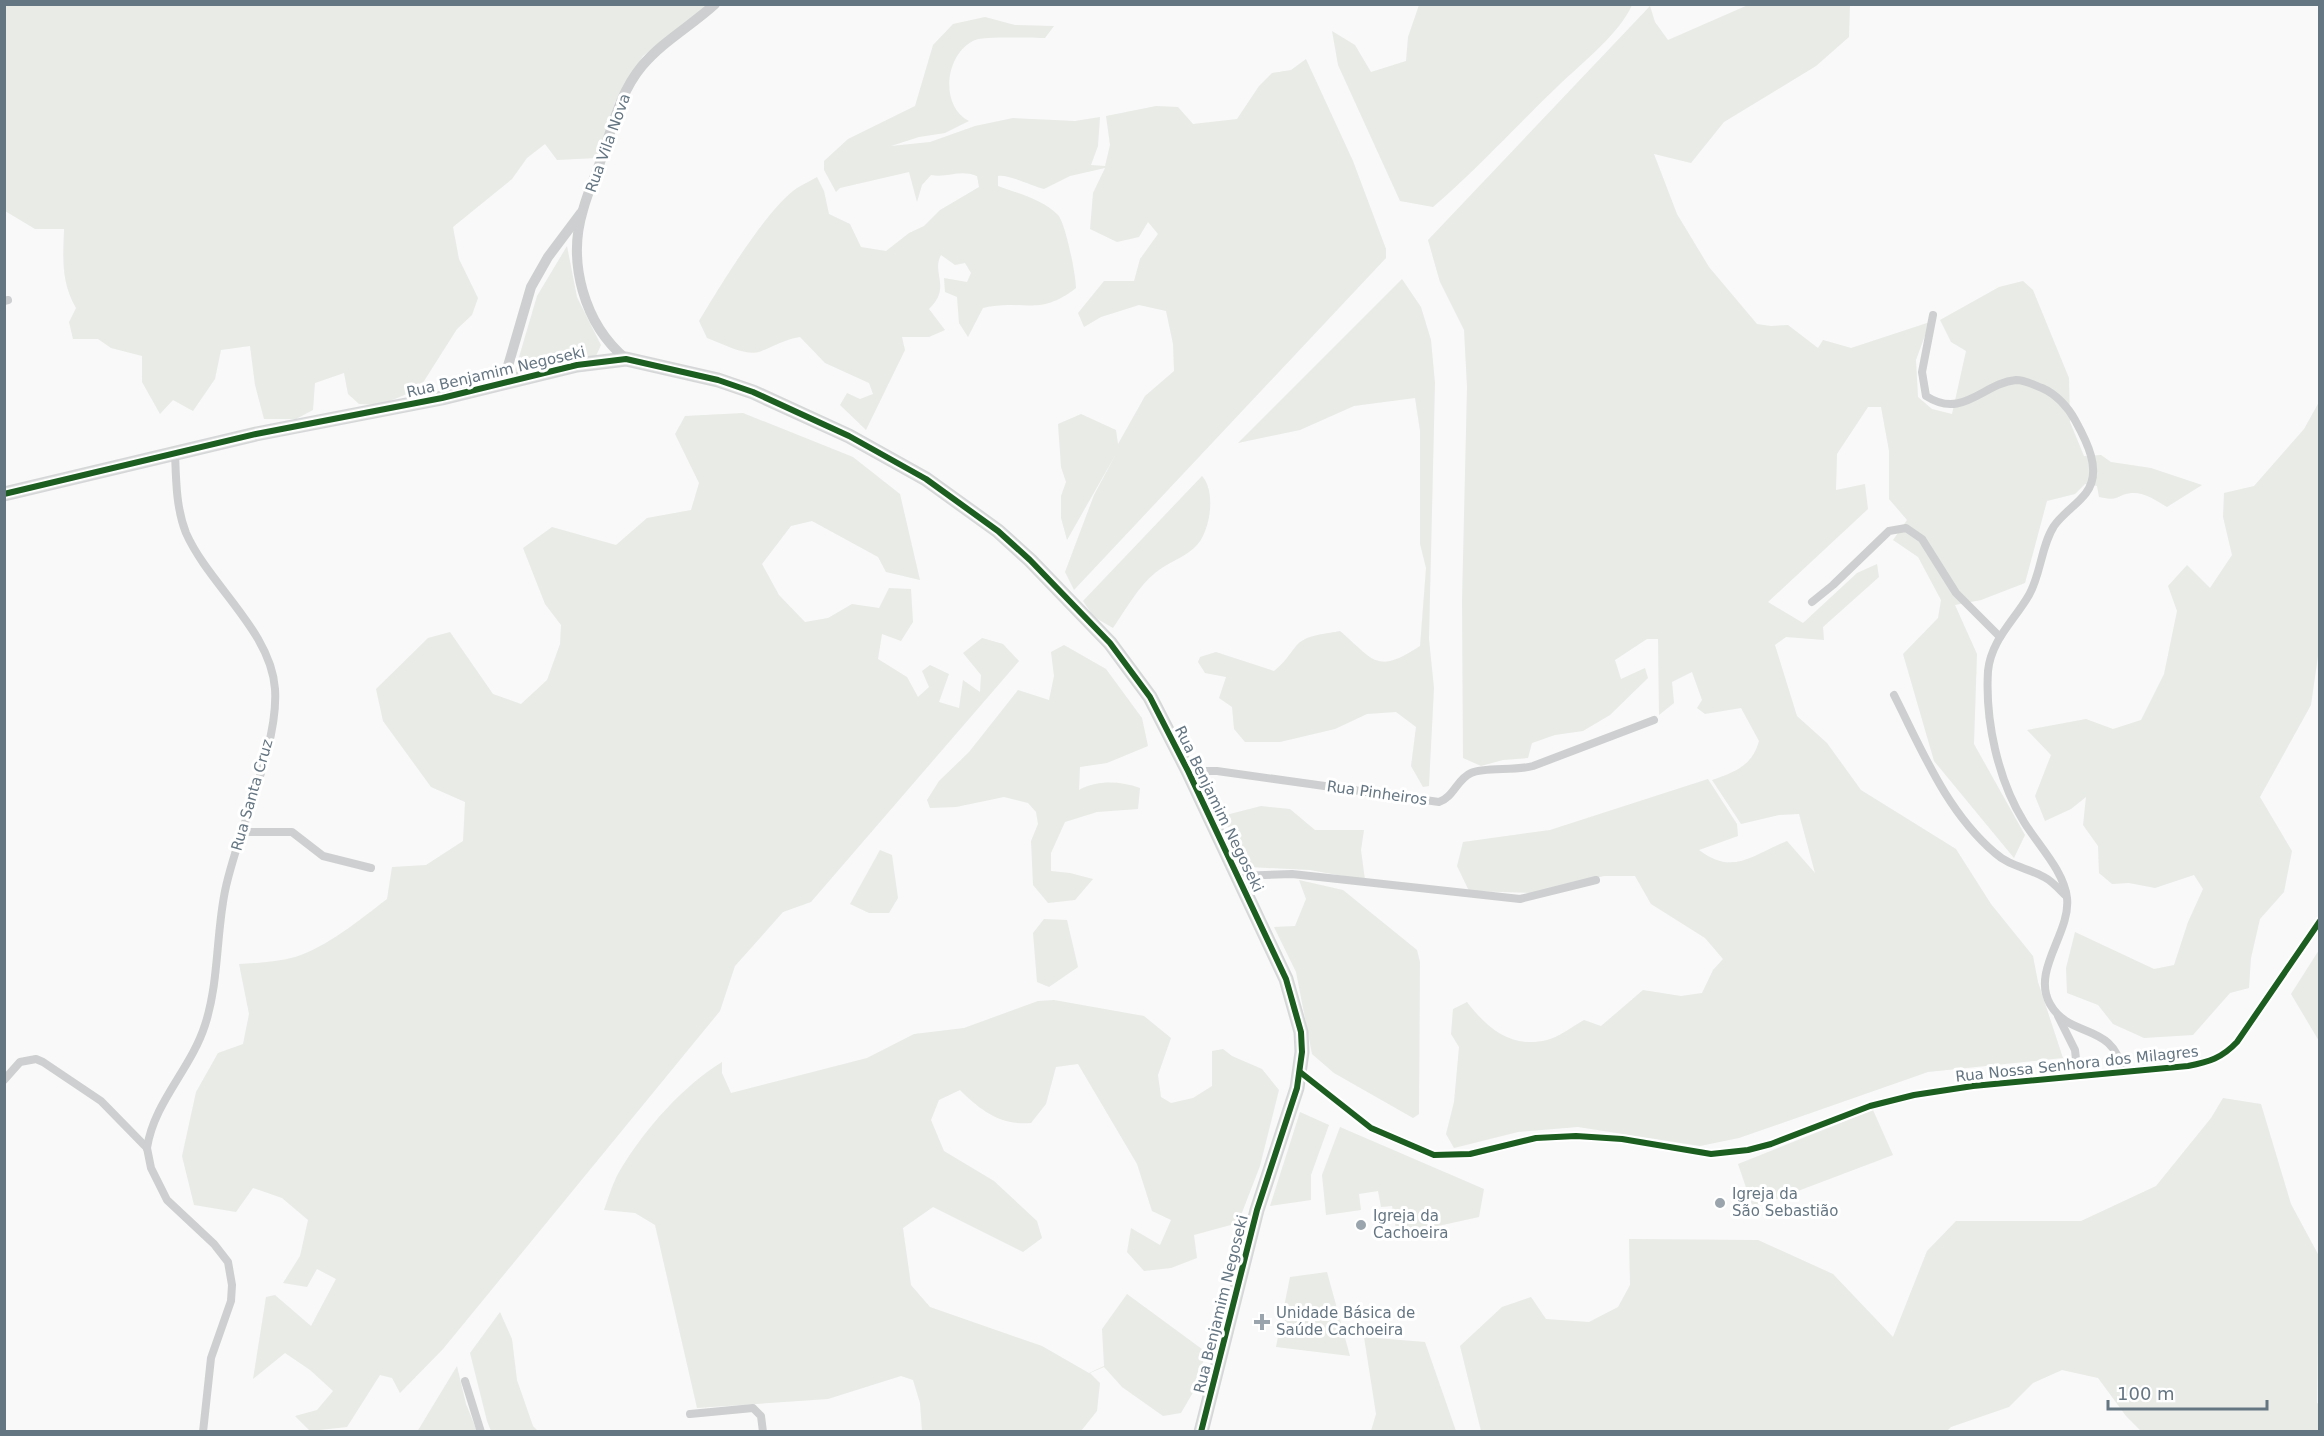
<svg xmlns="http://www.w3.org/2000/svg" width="2324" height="1436" font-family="'DejaVu Sans',sans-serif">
  <rect width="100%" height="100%" fill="#f9f9f9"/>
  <g fill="#e8ebe6">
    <path d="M 5,5 L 709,5 L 643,56 L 615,102 L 597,158 L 557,160 L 545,144 L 527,158 L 512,179 L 453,227 L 459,259 L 478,298 L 472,315 L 457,329 L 419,389 L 380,405 L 359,404 L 348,394 L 344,373 L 315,383 L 313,410 L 296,419 L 264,419 L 255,385 L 250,346 L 221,350 L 215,379 L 193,411 L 173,400 L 160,414 L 142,382 L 142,356 L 111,348 L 98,339 L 73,339 L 69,322 L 76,308 C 61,282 63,259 64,229 L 35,229 L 5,211 Z"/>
    <path d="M 1419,5 L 1419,4 L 1632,5 C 1620,33 1581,64 1558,86 C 1516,126 1477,169 1433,207 L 1400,201 L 1338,65 L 1332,31 L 1355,45 L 1371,72 L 1406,61 L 1408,37 Z"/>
    <path d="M 1748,5 L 1850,5 L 1849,37 L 1816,66 L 1724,122 L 1691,163 L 1654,154 L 1677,214 L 1709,267 L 1757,324 L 1771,326 L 1788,325 L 1818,348 L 1823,340 L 1851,348 L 1930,322 L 1916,360 L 1918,397 L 1932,409 L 1952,414 L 1966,351 L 1951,342 L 1940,320 L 1999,287 L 2023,281 L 2033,290 L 2069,378 L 2070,422 L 2084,456 L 2101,455 L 2111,462 L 2151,468 L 2202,485 L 2167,507 C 2155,500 2145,492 2131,493 C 2115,495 2121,502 2099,497 L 2097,486 L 2085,484 L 2075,494 L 2047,501 L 2025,583 L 1981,600 L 1955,605 L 1977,654 L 1974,744 L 2025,835 L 2014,858 L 1934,761 L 1903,654 L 1938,618 L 1941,600 L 1918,557 L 1893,540 L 1907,520 L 1889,499 L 1889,451 L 1881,407 L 1868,407 L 1837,454 L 1836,490 L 1865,484 L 1868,509 L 1768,602 L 1803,623 L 1857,573 L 1877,564 L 1879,577 L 1823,627 L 1824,640 L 1786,637 L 1775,645 L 1797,716 L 1827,743 L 1861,790 L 1956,849 L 1991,904 L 2033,956 L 2038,982 L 2063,1058 L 1928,1072 L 1739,1138 L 1700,1146 L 1578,1127 L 1518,1132 L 1454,1148 L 1446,1134 L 1454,1102 L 1459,1047 L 1451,1034 L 1453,1009 L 1467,1002 C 1487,1028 1511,1049 1547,1040 C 1559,1037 1573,1026 1584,1020 L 1601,1026 L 1643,990 L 1681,996 L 1702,993 L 1713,970 L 1723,959 L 1705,938 L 1651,904 L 1635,876 L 1604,876 L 1532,893 L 1469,891 L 1457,866 L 1463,842 L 1550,830 L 1708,779 L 1737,824 L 1738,836 L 1699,850 C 1733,876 1752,855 1787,841 L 1815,873 L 1799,814 L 1779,815 L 1741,824 L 1712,780 C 1735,772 1752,766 1759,741 L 1741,708 L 1705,714 L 1697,708 L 1702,700 L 1692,672 L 1672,682 L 1674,703 L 1659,715 L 1658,639 L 1647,639 L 1615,660 L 1621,679 L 1645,668 L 1648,678 L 1610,715 L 1583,731 L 1555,735 L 1532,743 L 1528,758 L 1503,760 L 1481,766 L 1463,758 L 1462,601 L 1467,387 L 1464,330 L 1440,282 L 1428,240 L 1650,6 L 1655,22 L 1668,40 Z"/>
    <path d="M 985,17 L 1015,25 L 1054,26 L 1045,38 C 1031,38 986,36 975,40 C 945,53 939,106 969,121 L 945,133 L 919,137 L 891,146 L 930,142 L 975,126 L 1013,118 L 1075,121 L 1100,117 L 1098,146 L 1091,165 L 1105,166 L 1110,145 L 1106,116 L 1156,106 L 1178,107 L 1193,124 L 1237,119 L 1259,86 L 1272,73 L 1291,70 L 1306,59 L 1353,161 L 1386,249 L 1386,258 L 1074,590 L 1065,572 L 1094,495 L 1116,454 L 1067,540 L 1061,518 L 1061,496 L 1066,482 L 1061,467 L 1058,424 L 1081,414 L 1116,430 L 1118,444 L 1145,396 L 1174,371 L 1173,344 L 1166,311 L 1139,305 L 1101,317 L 1084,327 L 1078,313 L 1104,281 L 1134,281 L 1140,259 L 1158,234 L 1148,222 L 1139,237 L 1117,242 L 1090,229 L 1093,193 L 1105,168 L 1070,176 L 1044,189 C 1032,186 1008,174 998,176 L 998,186 C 1017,193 1044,200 1058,215 C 1066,224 1076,276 1076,288 C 1038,318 1021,298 983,308 L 968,337 L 959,323 L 957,297 L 945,292 L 944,278 L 967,282 L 971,273 L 965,263 L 955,265 L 941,255 C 931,274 952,287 929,309 L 945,330 L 929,337 L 902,337 L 905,350 L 866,430 L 840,405 L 847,393 L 860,399 L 873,394 L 869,383 L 825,363 L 800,337 C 785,339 773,347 759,352 C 743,356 722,343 707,338 L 699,321 C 719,288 766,209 797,188 C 803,184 811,181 817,177 L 824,191 L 829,214 L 850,224 L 861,247 L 886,251 L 909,233 L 924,226 L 940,210 L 979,187 L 977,176 C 959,169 949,178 931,175 L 922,185 L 917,202 L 909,172 L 840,188 L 836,192 L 824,170 L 824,161 L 848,139 L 915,106 L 933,45 L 953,24 Z"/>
    <polygon points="567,246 577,297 601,345 596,356 545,361 537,369 514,374 537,296"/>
    <path d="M 1402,279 L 1421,307 L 1431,340 L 1435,383 L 1429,639 L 1434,688 L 1429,786 L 1423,787 L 1411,766 L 1416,727 L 1396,712 L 1367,714 L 1335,729 L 1280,742 L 1245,742 L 1234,729 L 1232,707 L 1219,698 L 1226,677 L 1205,673 L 1198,662 L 1200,657 L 1216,652 L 1274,671 C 1284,663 1289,655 1296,646 C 1306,634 1326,634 1340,631 C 1374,660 1376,675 1420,646 L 1426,568 L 1420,544 L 1420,431 L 1415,398 L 1354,406 L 1300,430 L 1238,443 Z"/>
    <polygon points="2319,402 2319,649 2311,705 2260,797 2292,851 2284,892 2260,919 2251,958 2249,988 2230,993 2193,1035 2144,1038 2113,1024 2098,1005 2067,993 2066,968 2075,932 2154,969 2174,965 2188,922 2203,889 2194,875 2155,888 2129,883 2112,884 2099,873 2098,846 2083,825 2086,797 2071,809 2045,821 2035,796 2051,755 2027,730 2086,719 2113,729 2141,720 2164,674 2177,611 2168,586 2187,565 2210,588 2232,555 2223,517 2224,493 2254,486 2304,429"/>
    <path d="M 743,413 L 853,457 L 900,494 L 920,580 L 886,572 L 878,557 L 812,521 L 791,526 L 762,564 L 779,595 L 805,622 L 828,618 L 852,604 L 879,608 L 889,588 L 911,589 L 913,622 L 901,641 L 882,634 L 878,659 L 907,677 L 918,697 L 929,687 L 922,671 L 930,665 L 949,674 L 939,702 L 959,708 L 963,680 L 980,692 L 981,675 L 963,653 L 982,638 L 1003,644 L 1019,661 L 811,902 L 783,912 L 735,966 L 720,1011 L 443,1349 L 400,1393 L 392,1378 L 380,1375 L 347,1427 L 310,1431 L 295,1416 L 317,1410 L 333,1391 L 310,1370 L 285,1353 L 253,1379 L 266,1297 L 275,1295 L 311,1326 L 336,1279 L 317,1269 L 307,1287 L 283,1283 L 300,1256 L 308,1220 L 282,1198 L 253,1188 L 236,1212 L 194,1205 L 182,1156 L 196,1092 L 218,1053 L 243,1044 L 249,1014 L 239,964 C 258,963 277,962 295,957 C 327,947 361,919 387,899 L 392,867 L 426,865 L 463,841 L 465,802 L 431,787 L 383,721 L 376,689 L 428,638 L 450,632 L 493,694 L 521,704 L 547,680 L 560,644 L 561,625 L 545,604 L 523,548 L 552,527 L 616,545 L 647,518 L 691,510 L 699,483 L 675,434 L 685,416 Z"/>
    <path d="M 1202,476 C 1217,492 1210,535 1194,548 C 1183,558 1167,563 1155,573 C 1138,587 1126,609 1113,628 L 1094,617 L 1083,601 Z"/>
    <path d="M 1064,645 L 1106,669 L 1142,718 L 1148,746 L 1107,763 L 1080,767 L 1079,790 C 1098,780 1119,781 1140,788 L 1138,809 L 1097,812 L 1065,822 L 1051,853 L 1051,871 L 1070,873 L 1093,879 L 1075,900 L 1048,903 L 1033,885 L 1031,841 L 1038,824 L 1036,812 L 1028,803 L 1004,797 L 956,807 L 930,808 L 927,800 L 939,781 L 969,752 L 1018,690 L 1049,700 L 1054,676 L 1051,652 Z"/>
    <polygon points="1261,806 1290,809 1315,830 1364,830 1361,850 1365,880 1310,870 1249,867 1222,816"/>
    <polygon points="880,850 892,855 898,898 889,913 869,913 850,904"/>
    <polygon points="1299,880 1343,890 1417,950 1420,962 1419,1114 1413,1118 1334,1073 1312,1054 1296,972 1274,927 1295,926 1306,899"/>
    <polygon points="1044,919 1067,920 1078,967 1049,987 1037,982 1033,933"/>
    <polygon points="2319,950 2319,1041 2291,994"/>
    <path d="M 1054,1000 L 1144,1016 L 1171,1038 L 1158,1075 L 1161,1097 L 1171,1103 L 1193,1098 L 1212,1086 L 1212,1051 L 1223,1049 L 1232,1056 L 1262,1069 L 1279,1090 L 1260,1166 L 1238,1223 L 1194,1235 L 1197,1258 L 1171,1268 L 1144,1271 L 1127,1252 L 1131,1228 L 1160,1245 L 1171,1220 L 1152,1211 L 1137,1164 L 1078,1064 L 1056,1067 L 1046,1104 L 1031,1123 C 1001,1126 980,1110 960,1090 L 939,1100 L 931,1120 L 944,1151 L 994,1181 L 1037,1221 L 1042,1238 L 1023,1252 L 933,1207 L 903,1228 L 911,1285 L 930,1307 L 1042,1346 L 1089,1373 L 1104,1366 L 1102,1329 L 1127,1294 L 1206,1352 L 1195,1389 L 1181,1413 L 1163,1416 L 1122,1387 L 1104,1367 L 1090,1373 L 1100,1383 L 1097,1411 L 1081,1431 L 922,1431 L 920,1403 L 913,1380 L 901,1376 L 828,1399 L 697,1408 L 655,1225 L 635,1213 L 604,1210 C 609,1196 614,1179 622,1167 C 646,1128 683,1086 722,1062 L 722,1073 L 731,1093 L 867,1058 L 914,1034 L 964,1028 L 1038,1001 Z"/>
    <polygon points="2223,1098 2261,1104 2291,1204 2319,1256 2317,1403 2319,1404 2319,1431 2141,1431 2126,1416 2098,1378 2062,1370 2033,1383 2009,1407 1951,1427 1947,1431 1481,1431 1460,1346 1502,1307 1531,1297 1546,1319 1589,1322 1618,1307 1630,1285 1629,1239 1758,1240 1833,1274 1893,1337 1927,1251 1956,1221 2081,1221 2156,1186 2211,1118"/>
    <polygon points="1873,1110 1893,1155 1753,1208 1738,1164"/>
    <polygon points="1300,1112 1329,1125 1311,1175 1311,1200 1270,1206"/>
    <polygon points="1340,1127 1484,1189 1479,1217 1397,1235 1392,1206 1381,1207 1378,1191 1359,1194 1361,1210 1326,1215 1322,1175"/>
    <polygon points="1327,1272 1350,1356 1276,1347 1290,1277"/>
    <polygon points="500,1312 512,1339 517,1380 533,1426 538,1431 491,1431 487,1421 470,1353"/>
    <polygon points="1364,1337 1425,1342 1456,1431 1371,1431 1376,1414"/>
    <polygon points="457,1366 466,1404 477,1431 417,1432"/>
  </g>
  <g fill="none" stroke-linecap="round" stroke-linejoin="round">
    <g stroke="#d5d6d7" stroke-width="15">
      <polyline id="secondary" points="4,494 256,434 442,398 577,365 626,359 718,380 753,392 849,436 926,479 998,531 1030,560 1110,643 1150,697 1188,771 1286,979 1301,1032 1302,1052 1297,1088 1257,1210 1201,1432"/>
    </g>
    <g stroke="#cecfd0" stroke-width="8">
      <polyline points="4,301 8,300"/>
      <path d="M 1933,315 L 1922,372 L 1926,396 C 1963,420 1983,383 2016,380 C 2025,380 2034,385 2042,388 C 2056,394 2068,407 2075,420 C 2086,440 2103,471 2086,493 C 2077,505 2063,513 2054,526 C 2041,546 2041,574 2029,595 C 2014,621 1991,640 1988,671 C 1985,721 1998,780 2024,822 C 2038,845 2064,871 2067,898 C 2071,933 2031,970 2050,1004 C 2070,1040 2114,1021 2123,1073"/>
      <polyline points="1812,602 1833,585 1889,531 1906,528 1922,539 1956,593 2000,637"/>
      <path d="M 1894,695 C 1922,750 1946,811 1995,853 C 2009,866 2028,868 2044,877 C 2052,881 2059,889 2065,895"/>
      <path d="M 1188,771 L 1217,771 L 1439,802 C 1454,797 1457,779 1471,773 C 1484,767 1516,771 1533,766 L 1654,720"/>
      <polyline points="241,832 292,832 323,856 371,868"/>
      <polyline points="1237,876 1292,874 1520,899 1596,880"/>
      <polyline points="2058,1016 2075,1050 2078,1077"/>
      <path d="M 1300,1072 L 1371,1128 L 1434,1155 L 1470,1154 L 1536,1138 L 1576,1136 L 1622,1139 L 1711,1154 L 1748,1150 L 1771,1144 L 1870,1106 L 1914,1095 L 1973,1086 L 2188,1066 C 2209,1062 2222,1058 2237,1042 L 2320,921"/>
      <polyline points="4,1080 20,1062 36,1059 43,1062 101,1101 147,1148 151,1168 167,1200 214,1244 228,1262 232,1285 231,1301 211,1358 203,1432"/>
      <path d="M 147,1148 C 154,1102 191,1069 205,1025 C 219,982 216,935 225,891 C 237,831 279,747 275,689 C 271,631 209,585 186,533 C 176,508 176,479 175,452"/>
      <polyline points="465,1381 481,1432"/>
      <polyline points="690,1414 753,1408 761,1416 763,1432"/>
    </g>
    <g stroke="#cecfd0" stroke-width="10">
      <path d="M 626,359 C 584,324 567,262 583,210 C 588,191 597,172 603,154 C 613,124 621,91 642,66 C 663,41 691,26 715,4"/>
      <polyline points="503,383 531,287 548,257 581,213"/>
    </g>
    <use href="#secondary" stroke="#e1e2e2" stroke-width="12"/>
    <g stroke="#fff" stroke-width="10">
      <g id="cycleway">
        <polyline points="4,494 256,434 442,398 577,365 626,359 718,380 753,392 849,436 926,479 998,531 1030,560 1110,643 1150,697 1188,771 1286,979 1301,1032 1302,1052 1297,1088 1257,1210 1201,1432"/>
        <path d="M 1300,1072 L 1371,1128 L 1434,1155 L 1470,1154 L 1536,1138 L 1576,1136 L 1622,1139 L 1711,1154 L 1748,1150 L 1771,1144 L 1870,1106 L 1914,1095 L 1973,1086 L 2188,1066 C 2209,1062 2222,1058 2237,1042 L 2320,921"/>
      </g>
    </g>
    <use href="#cycleway" stroke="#1b5e20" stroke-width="6"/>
  </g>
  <g fill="#99a4ac" stroke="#fff" stroke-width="2">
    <circle cx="1720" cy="1203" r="6"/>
    <circle cx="1361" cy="1225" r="6"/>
    <path d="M1259 1313h6v6h6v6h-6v6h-6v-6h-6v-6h6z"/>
  </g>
  <g text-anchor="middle" stroke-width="6" stroke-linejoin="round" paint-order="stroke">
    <g font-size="15" fill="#657683" stroke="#fff">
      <text transform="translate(608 143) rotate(-70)" y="5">Rua Vila Nova</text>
      <text transform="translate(496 372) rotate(-13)" y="5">Rua Benjamim Negoseki</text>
      <text transform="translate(1377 793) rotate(8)" y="5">Rua Pinheiros</text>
      <text transform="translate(252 795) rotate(-74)" y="5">Rua Santa Cruz</text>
      <text transform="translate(1219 809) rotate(64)" y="5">Rua Benjamim Negoseki</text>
      <text transform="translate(2077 1064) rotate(-6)" y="5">Rua Nossa Senhora dos Milagres</text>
      <text transform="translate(1221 1304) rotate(-76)" y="5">Rua Benjamim Negoseki</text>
    </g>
    <g font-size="15" fill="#657683" stroke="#fff" text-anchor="start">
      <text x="1732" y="1199">Igreja da<tspan x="1732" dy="17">São Sebastião</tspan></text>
      <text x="1373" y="1221">Igreja da<tspan x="1373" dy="17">Cachoeira</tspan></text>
      <text x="1276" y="1318">Unidade Básica de<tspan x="1276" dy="17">Saúde Cachoeira</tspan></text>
    </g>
  </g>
  <rect width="2324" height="1436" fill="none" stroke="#657683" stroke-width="12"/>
  <path d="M2108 1400v9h159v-9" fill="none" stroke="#657683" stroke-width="3"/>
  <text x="2117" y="1400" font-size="18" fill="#657683" stroke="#ffffff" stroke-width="4.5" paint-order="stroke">100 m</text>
</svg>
